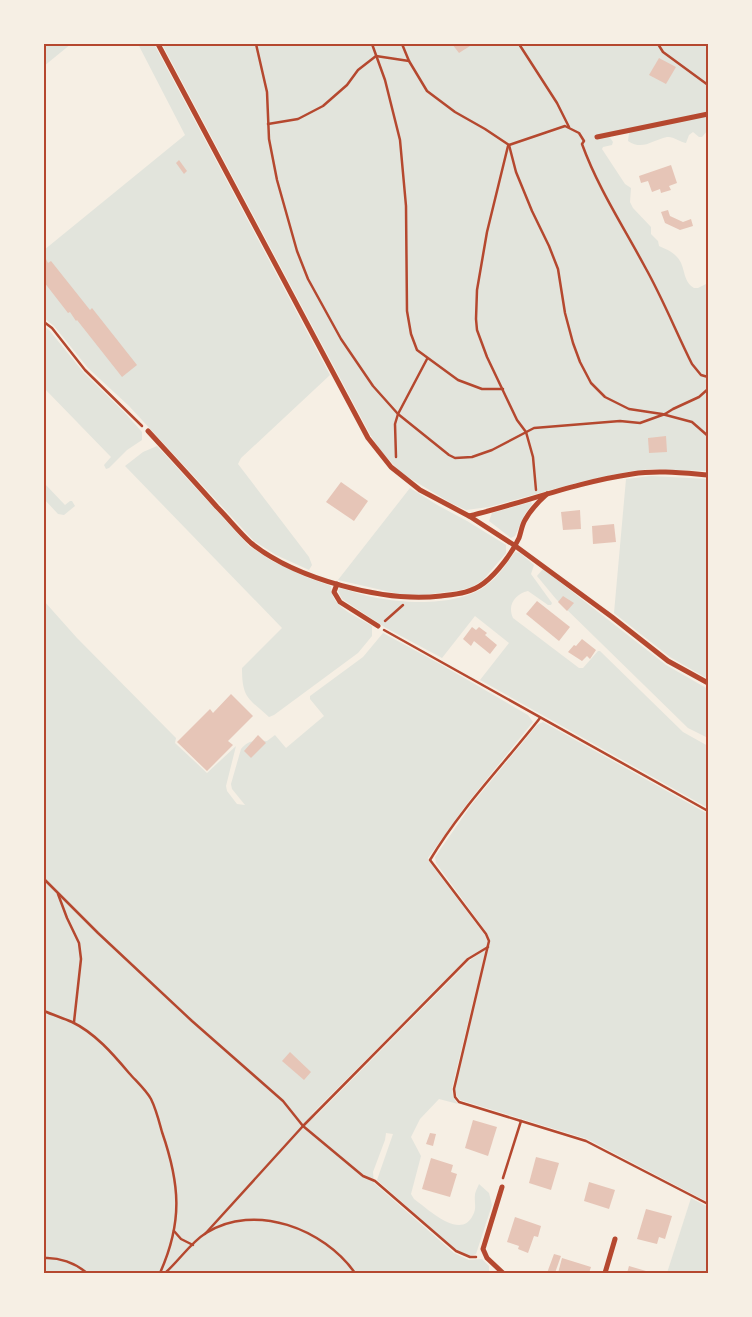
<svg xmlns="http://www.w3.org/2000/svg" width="752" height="1317" font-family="'Work Sans',sans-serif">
  <rect width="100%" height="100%" fill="#f6efe4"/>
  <g fill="#e2e4dc">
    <polygon points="44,44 71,44 44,66"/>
    <polygon points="138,44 154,44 330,375 241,458 238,464 309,557 312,565 309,570 276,555 254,541 129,406 88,368 54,326 44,318 44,250 185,135"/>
    <path d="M 162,44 L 707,44 L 708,46 L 708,130 L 702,137 L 699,137 L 693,132 L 689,135 L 686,143 C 680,142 673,136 667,137 C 652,140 643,151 628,141 L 629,133 L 609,136 L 613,142 L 612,145 L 603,147 L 602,149 L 625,184 L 631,188 L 630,202 L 633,208 L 651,227 L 651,234 L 658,241 L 659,246 C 665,249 672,251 677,257 C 686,266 682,281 694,288 L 698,288 L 706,284 L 708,285 C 708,296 705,315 708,324 L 708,471 L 651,469 L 632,471 L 584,481 L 489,507 L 466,510 L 451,503 L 401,473 L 381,451 L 371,436 Z"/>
    <polygon points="44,326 49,330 84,373 124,412 142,432 142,440 127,450 109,468 106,469 104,465 111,457 44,388"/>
    <path d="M 157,446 L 249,546 L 272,561 L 306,577 L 331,586 C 330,607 357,616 372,626 L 372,636 L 358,653 L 274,715 L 269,717 C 248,698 242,698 242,668 L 282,628 L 125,466 L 143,452 Z"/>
    <polygon points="651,476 708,479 708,679 670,657 614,613 626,479"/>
    <polygon points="44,483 65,505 70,501 72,501 75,506 64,515 58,514 44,499"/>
    <polygon points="410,488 439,506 467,521 506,545 506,553 483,580 472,587 461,590 423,595 399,594 338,580"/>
    <polygon points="531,502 532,504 525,514 515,536 511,538 489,521 492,513"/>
    <path d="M 515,552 L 520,553 L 534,565 L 531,574 L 552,603 L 551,605 L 548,605 L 528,591 C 515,594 507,605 513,618 L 579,668 L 583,668 L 598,651 L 600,651 L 683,732 L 708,746 L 708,808 L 480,680 L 509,643 L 475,616 L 442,658 L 386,628 L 342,599 L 338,591 L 340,588 C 352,591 365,596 377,598 C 409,604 462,606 488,584 C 499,576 507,563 515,552 Z"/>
    <polygon points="543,569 666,665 708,689 708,738 688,728 556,599 537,576"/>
    <path d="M 44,601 L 77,638 L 176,738 L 175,743 L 207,773 L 236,746 L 226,786 L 227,791 L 237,804 L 245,805 L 232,789 L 231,784 L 241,749 C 248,740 255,740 267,741 L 275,735 L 286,748 L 324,716 L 310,699 L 310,696 L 363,657 L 383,633 L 440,664 L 528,715 L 533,722 L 469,801 L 428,858 L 428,860 L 484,934 L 488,942 L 487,946 L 467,958 L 312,1114 L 315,1117 L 469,961 L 486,949 L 452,1088 L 453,1097 L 458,1104 L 439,1099 L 420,1119 L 411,1137 L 421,1156 L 411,1194 L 414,1199 C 428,1209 461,1241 473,1215 C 477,1208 474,1202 475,1195 C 475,1192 478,1187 479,1184 L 489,1193 L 492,1205 L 476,1254 L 470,1256 L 456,1250 L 377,1180 L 393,1134 L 386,1133 L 385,1140 L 373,1172 L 374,1183 L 454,1253 L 469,1260 L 482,1259 L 489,1266 L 489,1273 L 44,1273 Z"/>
    <polygon points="543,722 708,814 708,1202 587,1139 460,1100 457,1096 455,1089 490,942 487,933 436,863 435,857 472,804 537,725"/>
    <polygon points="691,1198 708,1207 708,1273 667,1273"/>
  </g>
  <g fill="#e6c5b7">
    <polygon points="452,44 469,44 470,46 459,53"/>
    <polygon points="659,58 676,67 666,84 649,75"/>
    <polygon points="179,160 187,171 184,174 176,163"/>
    <polygon points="671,165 677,183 669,186 671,190 661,193 660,189 652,192 648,181 641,183 639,176"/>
    <polygon points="668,210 670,216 683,222 691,219 693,226 680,230 665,223 661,212"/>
    <polygon points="46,259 48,263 51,261 90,310 92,308 137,365 122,377 77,320 76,321 70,312 68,313 44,282 44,261"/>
    <polygon points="666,436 667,452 649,453 648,438"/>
    <polygon points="341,482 368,501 354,521 326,502"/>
    <polygon points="580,510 581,529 563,530 561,512"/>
    <polygon points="614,524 616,542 593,544 592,526"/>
    <polygon points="563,596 574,603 567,611 558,602"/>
    <polygon points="537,601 570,627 559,641 526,614"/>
    <polygon points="472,627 476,630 479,627 487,633 485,635 497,645 490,654 474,641 471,646 463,639"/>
    <polygon points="582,639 596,650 590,659 587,656 582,661 568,652 574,645 576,646"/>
    <polygon points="231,694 253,716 228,741 233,745 207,771 177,742 210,709 213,713"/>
    <polygon points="258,735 266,743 251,758 244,751"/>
    <polygon points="290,1052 311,1072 304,1080 282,1061"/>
    <polygon points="473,1120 497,1127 488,1156 465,1148"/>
    <polygon points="430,1133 436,1134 433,1146 426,1144"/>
    <polygon points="536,1157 559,1163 551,1190 529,1183"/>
    <polygon points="431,1158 453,1165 451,1172 457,1174 450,1197 422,1189"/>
    <polygon points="589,1182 615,1190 609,1209 584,1201"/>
    <polygon points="646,1209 672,1216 665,1239 659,1237 657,1244 637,1239"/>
    <polygon points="515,1217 541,1226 538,1237 534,1236 528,1253 518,1249 519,1246 507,1242"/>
    <polygon points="554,1254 561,1256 555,1273 547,1273"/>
    <polygon points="562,1258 591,1267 589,1273 558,1273"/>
    <polygon points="629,1266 646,1271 646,1273 627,1273"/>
  </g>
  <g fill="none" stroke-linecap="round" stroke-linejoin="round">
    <g stroke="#b5482f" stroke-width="2.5">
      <polyline points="256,44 267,92 269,139 277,180 297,251 308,279 341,339 373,386 398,414 449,455 455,458 472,457 492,450 534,428 620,421 640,423 665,414 673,409 699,397 708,389"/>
      <polyline points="372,44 385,80 400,140 406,206 407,311 411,334 417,350 458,380 482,389 503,389"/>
      <polyline points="402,44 409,61"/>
      <polyline points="519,44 557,103 569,127"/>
      <polyline points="658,44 663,52 708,85"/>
      <polyline points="268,124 298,119 323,106 347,85 358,70 376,56 409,61 427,91 455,112 485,129 509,145 516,172 532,211 549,246 558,269 565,313 573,343 580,362 591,383 605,397 629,409 662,414 692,422 708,436"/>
      <path d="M 509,145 L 565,126 L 579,133 L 584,141 L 582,144 C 598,188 623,226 645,267 C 663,299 676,332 692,364 L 701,375 L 708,377"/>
      <polyline points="508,146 487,232 477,290 476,319 477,330 487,357 517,420 526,432 533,457 536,490"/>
      <polyline points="44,322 52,328 85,370 142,426"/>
      <polyline points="396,457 395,424 398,414 427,359"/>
      <polyline points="385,621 403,605"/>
      <polyline points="384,630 708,811"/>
      <polyline points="44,879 98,933 192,1021 283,1101 303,1126 363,1176 375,1181 456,1251 470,1257 476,1257"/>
      <polyline points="58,894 67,918 79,943 81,959 74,1022"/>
      <path d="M 44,1011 C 53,1015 63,1018 72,1022 C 95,1033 113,1054 129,1073 C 136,1081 146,1090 151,1099 C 156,1109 159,1121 162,1132 C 180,1184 183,1222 160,1273"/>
      <path d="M 521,1121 L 459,1102 L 455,1097 L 454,1089 L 489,941 L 486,934 L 430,860 C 461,808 503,765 540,718"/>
      <polyline points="503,1178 521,1121 586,1141 708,1204"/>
      <polyline points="174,1231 181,1239 193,1245"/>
      <polyline points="205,1234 303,1126 468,959 488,947"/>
      <path d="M 44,1258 C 59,1257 75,1263 87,1273"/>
      <path d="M 165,1273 C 179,1261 190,1243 206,1233 C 255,1202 324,1229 355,1273"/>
    </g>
    <g stroke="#b5482f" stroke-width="5">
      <polyline points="158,44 368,438 391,467 420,490 469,516 514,545 612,617 668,661 708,683"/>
      <polyline points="597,137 708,114"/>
      <path d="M 148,431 C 171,456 194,481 217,507 C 228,518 239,532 251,543 C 296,579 385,603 441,596 C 457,594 471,593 484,583 C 498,572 512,553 519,538 C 521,532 522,525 525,520 C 531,509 538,502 547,494"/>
      <path d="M 469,516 C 523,503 577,482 632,474 C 657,470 683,473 708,475"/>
      <polyline points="337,584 334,592 340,602 378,626"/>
      <polyline points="502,1187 483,1249 487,1258 503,1273"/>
      <polyline points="605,1273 615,1239"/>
    </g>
  </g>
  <rect width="752" height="1317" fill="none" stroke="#f6efe4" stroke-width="90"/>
  <rect x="45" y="45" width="662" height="1227" fill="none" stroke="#b5482f" stroke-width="2"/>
</svg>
